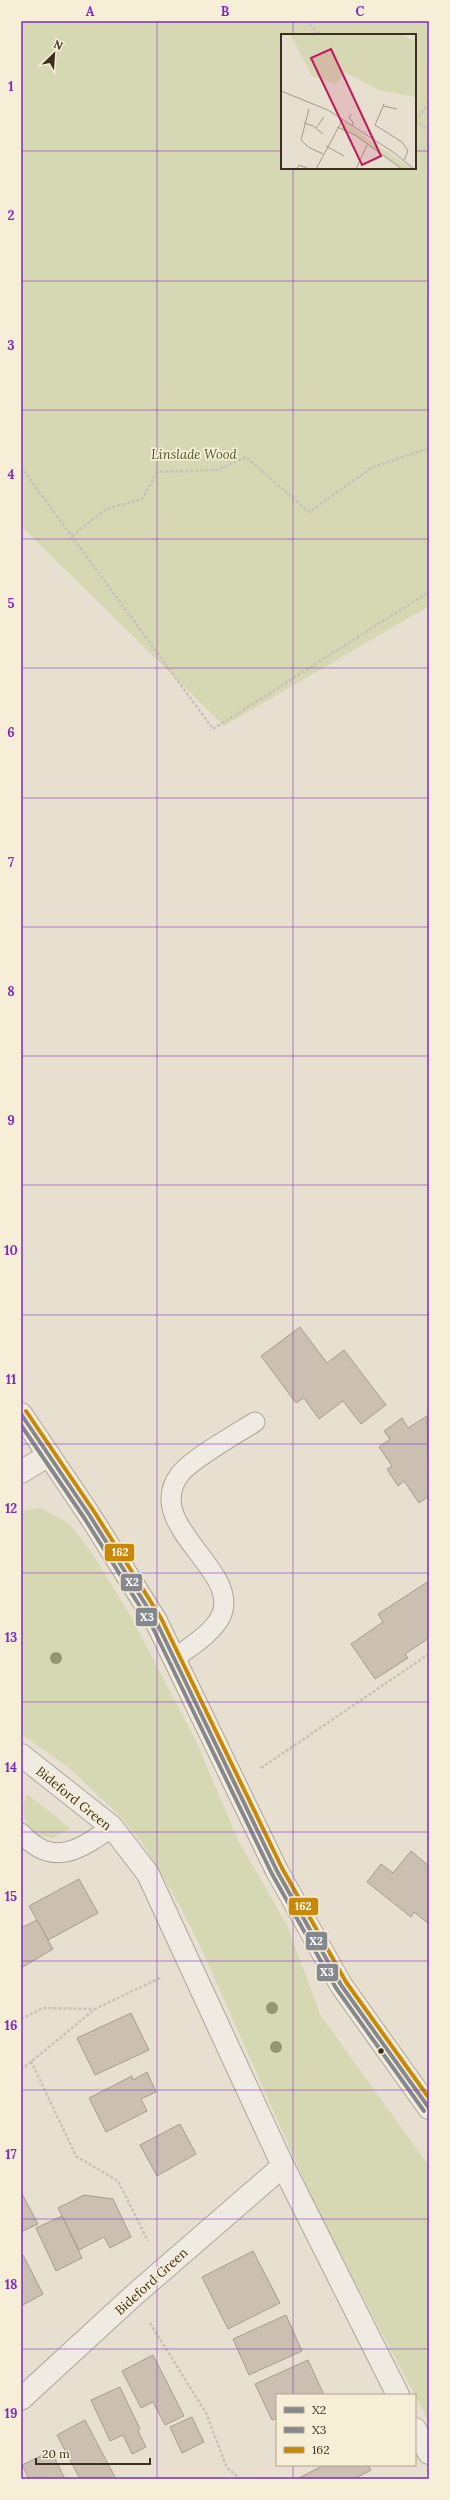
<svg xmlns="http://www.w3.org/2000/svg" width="450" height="2500" font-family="Lora,serif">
  <rect width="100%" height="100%" fill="#e7e0d1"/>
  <g fill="#d6d7b3" fill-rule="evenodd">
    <path d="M 21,21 L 429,21 L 429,606 L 224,726 L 21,526 ZM 282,35 L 415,35 L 415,168 L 282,168 Z"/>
    <polygon points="40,1508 70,1524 94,1556 131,1617 195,1739 239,1842 287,1925 321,2016 429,2166 429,2422 319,2214 203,1952 179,1904 143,1844 121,1817 67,1766 21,1734 21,1511"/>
    <path d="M 27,1794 L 70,1828 L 53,1838 L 36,1835 C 23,1823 20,1810 27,1794 Z"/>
  </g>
  <g fill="#cbbfb2" stroke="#a89c90">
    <polygon points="300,1327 327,1363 344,1350 386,1405 361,1424 343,1401 319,1419 304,1398 296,1403 261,1356"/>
    <polygon points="427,1416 429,1496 419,1503 404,1481 398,1486 387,1469 392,1466 379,1447 390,1439 384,1431 402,1418 408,1428"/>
    <polygon points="429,1581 429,1638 405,1654 408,1658 375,1679 351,1644 383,1622 378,1614"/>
    <polygon points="411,1851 429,1866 429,1924 414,1912 411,1917 367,1882 381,1864 393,1873"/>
    <polygon points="79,1879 98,1913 48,1940 29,1906"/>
    <polygon points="37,1920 53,1949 21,1968 21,1928"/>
    <polygon points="131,2013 149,2050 95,2075 77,2038"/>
    <polygon points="147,2072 156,2092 141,2099 147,2111 106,2132 89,2098 132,2076 133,2080"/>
    <polygon points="180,2124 196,2154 157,2176 140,2145"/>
    <polygon points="21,2192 38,2224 21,2232"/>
    <polygon points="84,2195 113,2199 131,2237 110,2248 104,2237 79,2250 58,2208"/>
    <polygon points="62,2216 82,2258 56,2271 36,2228"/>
    <polygon points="253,2251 280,2303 228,2329 202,2277"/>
    <polygon points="23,2255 43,2294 21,2306 21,2256"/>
    <polygon points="286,2315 302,2351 249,2375 233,2339"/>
    <polygon points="153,2355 184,2416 165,2425 153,2402 141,2408 122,2371"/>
    <polygon points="308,2360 324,2395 277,2395 277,2418 272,2420 255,2384"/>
    <polygon points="120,2387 140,2429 138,2431 146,2447 132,2454 123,2435 110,2441 91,2400"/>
    <polygon points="192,2417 204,2442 182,2453 170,2427"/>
    <polygon points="85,2420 116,2479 80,2479 57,2435"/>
    <polygon points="51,2451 65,2479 29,2479 22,2465"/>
    <polygon points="324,2465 368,2465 371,2470 354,2479 297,2479"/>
  </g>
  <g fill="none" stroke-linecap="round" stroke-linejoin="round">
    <g stroke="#ada599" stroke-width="21">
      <g id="service">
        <path d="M 174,1659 C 189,1647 212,1634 221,1616 C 242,1570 141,1525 180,1474 C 193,1458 236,1434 255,1422"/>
        <path d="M 21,1833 C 53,1869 81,1849 112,1827"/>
      </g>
    </g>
    <g stroke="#ada599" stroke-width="24">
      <g id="minor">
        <polyline points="21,1755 112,1827 148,1874 283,2166 398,2395"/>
        <polyline points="21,2399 133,2296 283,2166"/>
        <polyline points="415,2429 429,2453"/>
      </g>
    </g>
    <g stroke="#ada599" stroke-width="24">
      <g id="tertiary">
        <polyline points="21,1414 90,1516 156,1621 277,1871 341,1985 429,2108"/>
        <polyline points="21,1472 49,1455"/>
      </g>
    </g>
    <g stroke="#c8c2b9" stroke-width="2.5" stroke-dasharray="3 2" stroke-linecap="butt">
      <polyline points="306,21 320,35"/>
      <polyline points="415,120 429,131"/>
      <polyline points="416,121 429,102"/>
      <polyline points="21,467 213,729 429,592"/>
      <polyline points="72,536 106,509 142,499 157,472 217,470 246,457 309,512 373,467 429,448"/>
      <polyline points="261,1768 429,1654"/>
      <polyline points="21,2019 43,2008 95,2009"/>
      <polyline points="31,2061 76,2156 118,2181 148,2241"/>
      <polyline points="21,2070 95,2009 162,1977"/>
      <polyline points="150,2323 206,2413 227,2468 241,2479"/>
    </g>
    <use href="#service" stroke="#efebe3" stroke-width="19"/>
    <use href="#minor" stroke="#efebe3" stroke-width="22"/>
    <use href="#tertiary" stroke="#efebe3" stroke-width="22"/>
    <g stroke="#f7eed8" stroke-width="7">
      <polyline id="bus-1" points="21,1414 90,1516 156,1621 277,1871 341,1985 429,2108"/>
    </g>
    <g stroke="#f7eed8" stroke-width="7">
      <polyline id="bus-2" points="21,1425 85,1519 151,1624 272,1874 336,1988 424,2111"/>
    </g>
    <g stroke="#f7eed8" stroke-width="7">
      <polyline id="bus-3" points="26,1411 95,1513 161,1618 282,1868 346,1982 429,2098"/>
    </g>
    <use href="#bus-1" stroke="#85898f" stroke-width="4"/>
    <use href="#bus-2" stroke="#85898f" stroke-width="4"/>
    <use href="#bus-3" stroke="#c88808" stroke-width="4"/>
  </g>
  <g fill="#929673">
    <circle cx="56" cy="1658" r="6"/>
    <circle cx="272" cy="2008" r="6"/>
    <circle cx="276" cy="2047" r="6"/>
  </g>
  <path fill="none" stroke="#7b2cbf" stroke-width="1" stroke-opacity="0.55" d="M 157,21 L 157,2479M 293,21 L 293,35M 21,151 L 282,151M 415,151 L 429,151M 293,168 L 293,2395M 21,281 L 429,281M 21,410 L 429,410M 21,539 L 429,539M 21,668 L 429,668M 21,798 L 429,798M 21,927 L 429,927M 21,1056 L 429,1056M 21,1185 L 429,1185M 21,1315 L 429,1315M 21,1444 L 429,1444M 21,1573 L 429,1573M 21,1702 L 429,1702M 21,1832 L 429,1832M 21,1961 L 429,1961M 21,2090 L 429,2090M 21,2219 L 429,2219M 21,2349 L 429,2349M 293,2465 L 293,2479"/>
  <circle fill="#3d2e20" stroke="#f7eed8" stroke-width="1.5" cx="381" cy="2051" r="3.5"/>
  <g text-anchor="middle" stroke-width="3.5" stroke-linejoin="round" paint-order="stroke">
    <g font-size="13" font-style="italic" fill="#4d5a26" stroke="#f7eed8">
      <text x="194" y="459">Linslade Wood</text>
    </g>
    <g font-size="13" fill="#3d2e20" stroke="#f7eed8">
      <text transform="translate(74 1798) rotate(39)" y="5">Bideford Green</text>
      <text transform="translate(151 2281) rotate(-42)" y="5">Bideford Green</text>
    </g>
  </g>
  <g transform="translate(281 34)">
    <rect width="135" height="135" fill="#e7e0d1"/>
    <path d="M 9,0 L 121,0 L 132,7 L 135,3 L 135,63 L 97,56 L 64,38 L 55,50 L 31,42 ZM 64,88 L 85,104 L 132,135 L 122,135 L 78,104 L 59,94 Z" fill="#d6d7b3"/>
    <path fill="none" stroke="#a3998a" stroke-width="1" d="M 0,57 L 47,76 L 112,118 L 133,135M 103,70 L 94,91 L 121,108 L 127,117 L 123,126M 102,72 L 116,75M 28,75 L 20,106 L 27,113 L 42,120M 70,80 L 68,84 L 72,88 L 71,92M 23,89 L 32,92 L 42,100M 56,93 L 74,101 L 121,135M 35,94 L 43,83M 45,112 L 63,122M 16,135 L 18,131 L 28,135M 35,135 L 62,85M 75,135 L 86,111"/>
    <path fill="#c2185b" fill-opacity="0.15" stroke="#c2185b" stroke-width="2" d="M 50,15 L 100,122 L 81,131 L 30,24 Z"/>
    <rect width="135" height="135" fill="none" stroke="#3d2e20" stroke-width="2"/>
  </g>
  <g stroke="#f7eed8" stroke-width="1.5">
    <rect x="104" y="1543" width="31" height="19" rx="4" fill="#c88808"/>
    <rect x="120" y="1573" width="23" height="19" rx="4" fill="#85898f"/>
    <rect x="135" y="1607" width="23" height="20" rx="4" fill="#85898f"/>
    <rect x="288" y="1897" width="31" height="19" rx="4" fill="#c88808"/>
    <rect x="305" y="1931" width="23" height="20" rx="4" fill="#85898f"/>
    <rect x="316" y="1963" width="23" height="19" rx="4" fill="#85898f"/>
  </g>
  <g font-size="11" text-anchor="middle" font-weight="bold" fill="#fff">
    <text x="120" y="1556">162</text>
    <text x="132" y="1586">X2</text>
    <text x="147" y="1621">X3</text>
    <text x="303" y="1910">162</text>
    <text x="316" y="1945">X2</text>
    <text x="327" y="1976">X3</text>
  </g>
  <rect width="450" height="2500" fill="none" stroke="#f7eed8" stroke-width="44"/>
  <rect x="276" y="2394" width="140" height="72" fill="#f7eed8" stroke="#ada18e"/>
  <rect x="284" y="2407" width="20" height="6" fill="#85898f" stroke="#ada18e"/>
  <text x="312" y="2414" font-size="12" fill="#3d2e20">X2</text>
  <rect x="284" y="2427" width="20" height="6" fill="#85898f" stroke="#ada18e"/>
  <text x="312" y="2434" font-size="12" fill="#3d2e20">X3</text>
  <rect x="284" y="2447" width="20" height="6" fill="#c88808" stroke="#ada18e"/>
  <text x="312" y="2454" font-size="12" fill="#3d2e20">162</text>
  <g transform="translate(54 54) rotate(25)" stroke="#f7eed8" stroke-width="3" paint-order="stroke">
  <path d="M0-3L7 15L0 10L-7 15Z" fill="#3d2e20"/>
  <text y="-6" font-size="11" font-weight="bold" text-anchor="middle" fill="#3d2e20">N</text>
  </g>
  <path d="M36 2458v6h114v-6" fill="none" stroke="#3d2e20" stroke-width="2"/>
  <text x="42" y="2458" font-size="12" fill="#3d2e20" stroke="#f7eed8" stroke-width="3" paint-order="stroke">20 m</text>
  <rect x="22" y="22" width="406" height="2456" fill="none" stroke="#7b2cbf" stroke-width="1.5"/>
  <g font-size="13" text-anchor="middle" font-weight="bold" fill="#7b2cbf">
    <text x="90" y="16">A</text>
    <text x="225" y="16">B</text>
    <text x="360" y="16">C</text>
    <text x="11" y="91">1</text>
    <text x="11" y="220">2</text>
    <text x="11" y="350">3</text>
    <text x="11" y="479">4</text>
    <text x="11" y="608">5</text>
    <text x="11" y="737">6</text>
    <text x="11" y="867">7</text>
    <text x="11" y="996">8</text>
    <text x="11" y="1125">9</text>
    <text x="11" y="1255">10</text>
    <text x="11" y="1384">11</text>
    <text x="11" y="1513">12</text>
    <text x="11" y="1642">13</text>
    <text x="11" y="1772">14</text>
    <text x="11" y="1901">15</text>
    <text x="11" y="2030">16</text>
    <text x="11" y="2159">17</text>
    <text x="11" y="2289">18</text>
    <text x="11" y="2418">19</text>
  </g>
</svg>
